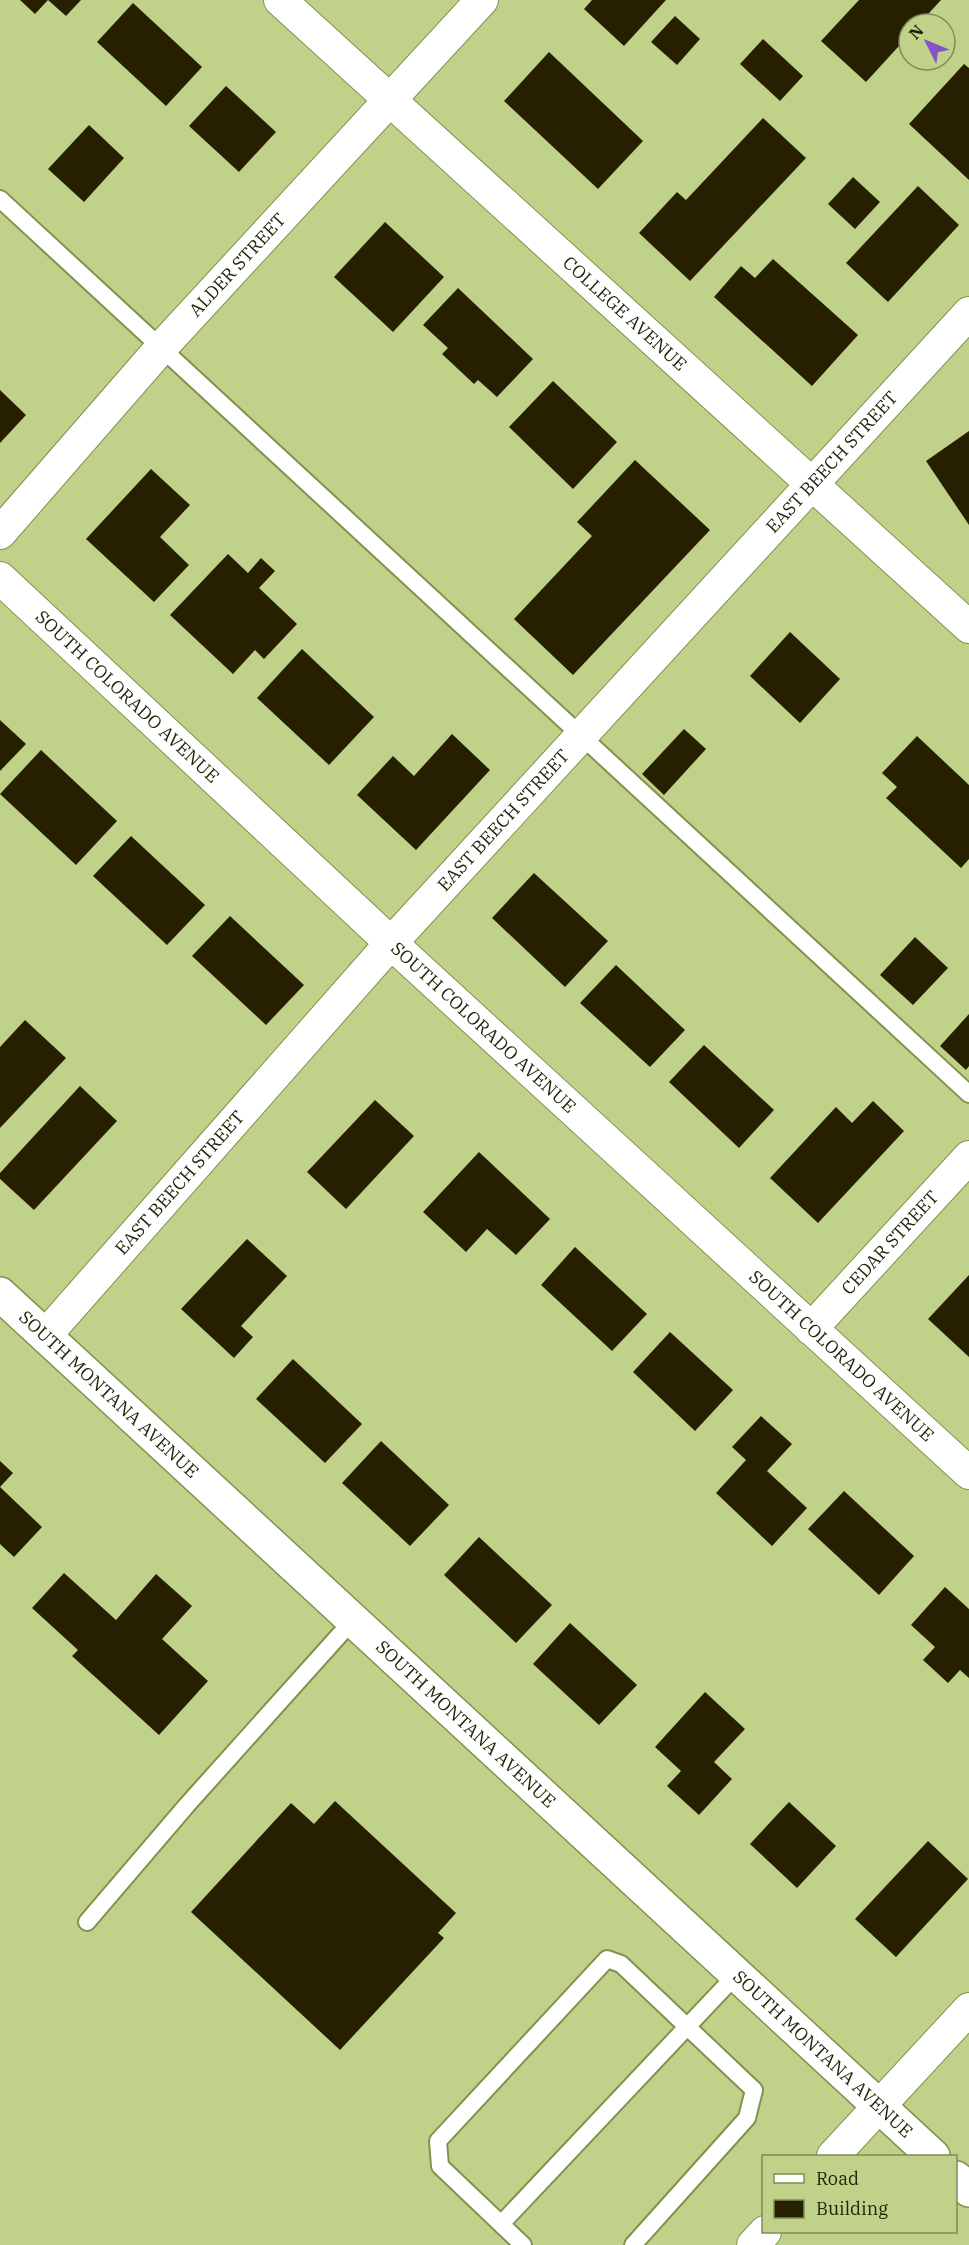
<svg xmlns="http://www.w3.org/2000/svg" width="969" height="2245" font-family="'IBM Plex Serif',serif">
  <rect width="100%" height="100%" fill="#c0d28a"/>
  <g fill="#262000">
    <polygon points="20,0 81,0 66,16 48,0 35,14"/>
    <polygon points="592,0 666,0 624,46 584,9"/>
    <polygon points="859,0 941,0 919,24 909,24 909,35 866,82 821,41"/>
    <polygon points="133,3 202,67 166,106 97,42"/>
    <polygon points="675,16 700,39 677,65 651,42"/>
    <polygon points="763,39 803,76 780,101 740,64"/>
    <polygon points="549,52 643,141 598,189 504,101"/>
    <polygon points="964,64 969,68 969,180 909,124"/>
    <polygon points="226,86 276,132 239,172 189,126"/>
    <polygon points="763,118 806,158 690,281 639,233 677,192 686,200"/>
    <polygon points="89,125 124,158 84,202 48,169"/>
    <polygon points="853,177 880,202 855,229 828,204"/>
    <polygon points="918,186 959,225 888,302 846,263"/>
    <polygon points="385,222 444,277 393,332 334,277"/>
    <polygon points="773,259 858,335 812,386 714,297 741,266 755,278"/>
    <polygon points="458,288 533,359 497,397 478,380 474,384 442,354 448,348 423,325"/>
    <polygon points="553,381 617,442 573,489 509,427"/>
    <polygon points="0,390 26,415 0,443"/>
    <polygon points="969,431 969,525 926,461"/>
    <polygon points="635,460 710,530 573,675 514,619 592,536 577,522"/>
    <polygon points="151,469 190,505 160,537 189,565 154,602 86,539"/>
    <polygon points="228,554 248,573 261,558 275,571 259,588 297,624 264,659 255,650 233,674 170,615"/>
    <polygon points="790,632 840,679 800,723 750,676"/>
    <polygon points="302,649 374,717 329,765 257,698"/>
    <polygon points="0,720 26,744 0,771"/>
    <polygon points="684,729 706,749 664,795 642,774"/>
    <polygon points="452,734 490,770 416,850 357,795 393,756 414,776"/>
    <polygon points="917,736 969,785 969,859 961,868 886,798 897,787 882,773"/>
    <polygon points="41,750 117,821 76,865 0,794"/>
    <polygon points="131,836 205,905 167,945 93,876"/>
    <polygon points="534,873 608,941 565,987 492,918"/>
    <polygon points="230,916 304,985 266,1025 192,956"/>
    <polygon points="915,937 948,968 913,1005 880,975"/>
    <polygon points="616,965 685,1030 650,1067 580,1003"/>
    <polygon points="969,1014 969,1066 966,1070 940,1046"/>
    <polygon points="25,1020 66,1058 0,1128 0,1047"/>
    <polygon points="704,1045 774,1110 739,1148 669,1082"/>
    <polygon points="80,1086 117,1121 34,1210 0,1179 0,1173"/>
    <polygon points="375,1100 414,1136 346,1209 307,1172"/>
    <polygon points="873,1101 904,1131 818,1223 770,1178 836,1107 852,1123"/>
    <polygon points="479,1152 550,1219 516,1255 487,1229 466,1252 423,1212"/>
    <polygon points="247,1239 287,1276 241,1326 253,1337 234,1358 181,1309"/>
    <polygon points="575,1247 647,1314 612,1351 541,1285"/>
    <polygon points="969,1275 969,1357 928,1319"/>
    <polygon points="670,1332 733,1390 695,1431 633,1372"/>
    <polygon points="293,1359 362,1424 325,1463 256,1399"/>
    <polygon points="761,1416 792,1444 767,1471 807,1508 772,1546 716,1493 746,1460 732,1447"/>
    <polygon points="381,1441 449,1505 410,1546 342,1483"/>
    <polygon points="0,1461 13,1473 0,1487 42,1527 14,1557 0,1544"/>
    <polygon points="844,1491 914,1556 879,1595 808,1529"/>
    <polygon points="479,1537 552,1605 516,1643 444,1575"/>
    <polygon points="64,1573 116,1620 156,1574 192,1606 162,1639 208,1681 159,1735 72,1656 78,1650 32,1608"/>
    <polygon points="945,1587 969,1609 969,1678 960,1670 948,1683 923,1660 935,1647 911,1625"/>
    <polygon points="570,1623 637,1685 599,1725 533,1664"/>
    <polygon points="705,1692 745,1729 714,1762 732,1779 699,1815 667,1786 681,1771 655,1747"/>
    <polygon points="335,1801 456,1913 438,1933 444,1938 340,2050 191,1912 291,1803 314,1824"/>
    <polygon points="789,1802 836,1846 797,1888 750,1844"/>
    <polygon points="928,1841 968,1879 896,1957 855,1919"/>
  </g>
  <g fill="none" stroke-linecap="round" stroke-linejoin="round">
    <g stroke="#81924c" stroke-width="20">
      <g id="lane">
        <polyline points="0,199 969,1094"/>
        <polyline points="87,1922 187,1805 353,1620"/>
        <polyline points="501,2224 736,1975"/>
        <polyline points="523,2245 440,2166 438,2141 607,1959 621,1964 754,2090 747,2118 633,2245"/>
      </g>
    </g>
    <g stroke="#81924c" stroke-width="34">
      <g id="street">
        <path id="s1" d="M 280,0 L 969,627"/>
        <path id="s2" d="M 0,533 L 161,348 L 482,0"/>
        <path id="s3" d="M 0,578 L 391,943 L 969,1473"/>
        <path id="s4" d="M 811,1329 L 969,1157"/>
        <path id="s5" d="M 45,1336 L 391,943 L 969,313"/>
        <polyline points="833,2156 969,2009"/>
        <polyline points="753,2245 765,2232"/>
      </g>
    </g>
    <g stroke="#81924c" stroke-width="36">
      <g id="secondary">
        <path id="s6" d="M 0,1294 L 933,2156"/>
        <polyline points="956,2178 969,2190"/>
      </g>
    </g>
    <use href="#lane" stroke="#fff" stroke-width="16"/>
    <use href="#street" stroke="#fff" stroke-width="32"/>
    <use href="#secondary" stroke="#fff" stroke-width="33"/>
  </g>
  <g text-anchor="middle" stroke-width="6" stroke-linejoin="round" paint-order="stroke">
    <g font-size="18" fill="#1e2407" stroke="#c0d28a">
      <text dy="6" stroke="none"><textPath href="#s2" startOffset="358">ALDER STREET</textPath></text>
      <text dy="6" stroke="none"><textPath href="#s1" startOffset="466">COLLEGE AVENUE</textPath></text>
      <text dy="6" stroke="none"><textPath href="#s5" startOffset="1176">EAST BEECH STREET</textPath></text>
      <text dy="6" stroke="none"><textPath href="#s3" startOffset="174">SOUTH COLORADO AVENUE</textPath></text>
      <text dy="6" stroke="none"><textPath href="#s5" startOffset="690">EAST BEECH STREET</textPath></text>
      <text dy="6" stroke="none"><textPath href="#s3" startOffset="660">SOUTH COLORADO AVENUE</textPath></text>
      <text dy="6" stroke="none"><textPath href="#s5" startOffset="204">EAST BEECH STREET</textPath></text>
      <text dy="6" stroke="none"><textPath href="#s4" startOffset="117">CEDAR STREET</textPath></text>
      <text dy="6" stroke="none"><textPath href="#s3" startOffset="1146">SOUTH COLORADO AVENUE</textPath></text>
      <text dy="6" stroke="none"><textPath href="#s6" startOffset="148">SOUTH MONTANA AVENUE</textPath></text>
      <text dy="6" stroke="none"><textPath href="#s6" startOffset="634">SOUTH MONTANA AVENUE</textPath></text>
      <text dy="6" stroke="none"><textPath href="#s6" startOffset="1120">SOUTH MONTANA AVENUE</textPath></text>
    </g>
  </g>
  <rect x="762" y="2155" width="195" height="78" fill="#c0d28a" stroke="#7f8c56" stroke-width="1.5"/>
  <rect x="774" y="2174" width="30" height="9" fill="#ffffff" stroke="#7f8c56" stroke-width="1.5"/>
  <text x="816" y="2185" font-size="18" fill="#1e2407">Road</text>
  <rect x="774" y="2200" width="30" height="18" fill="#262000" stroke="#7f8c56" stroke-width="1.5"/>
  <text x="816" y="2215" font-size="18" fill="#1e2407">Building</text>
  <g transform="translate(927 42) rotate(313)"><circle r="28" fill="#c0d28a" stroke="#7f8c56" stroke-width="1.5"/>
  <path d="M0-4.5L10 22L0 15L-10 22Z" fill="#8653cb"/>
  <text y="-9" font-size="16" font-weight="bold" text-anchor="middle" fill="#1e2407">N</text>
  </g>
</svg>
